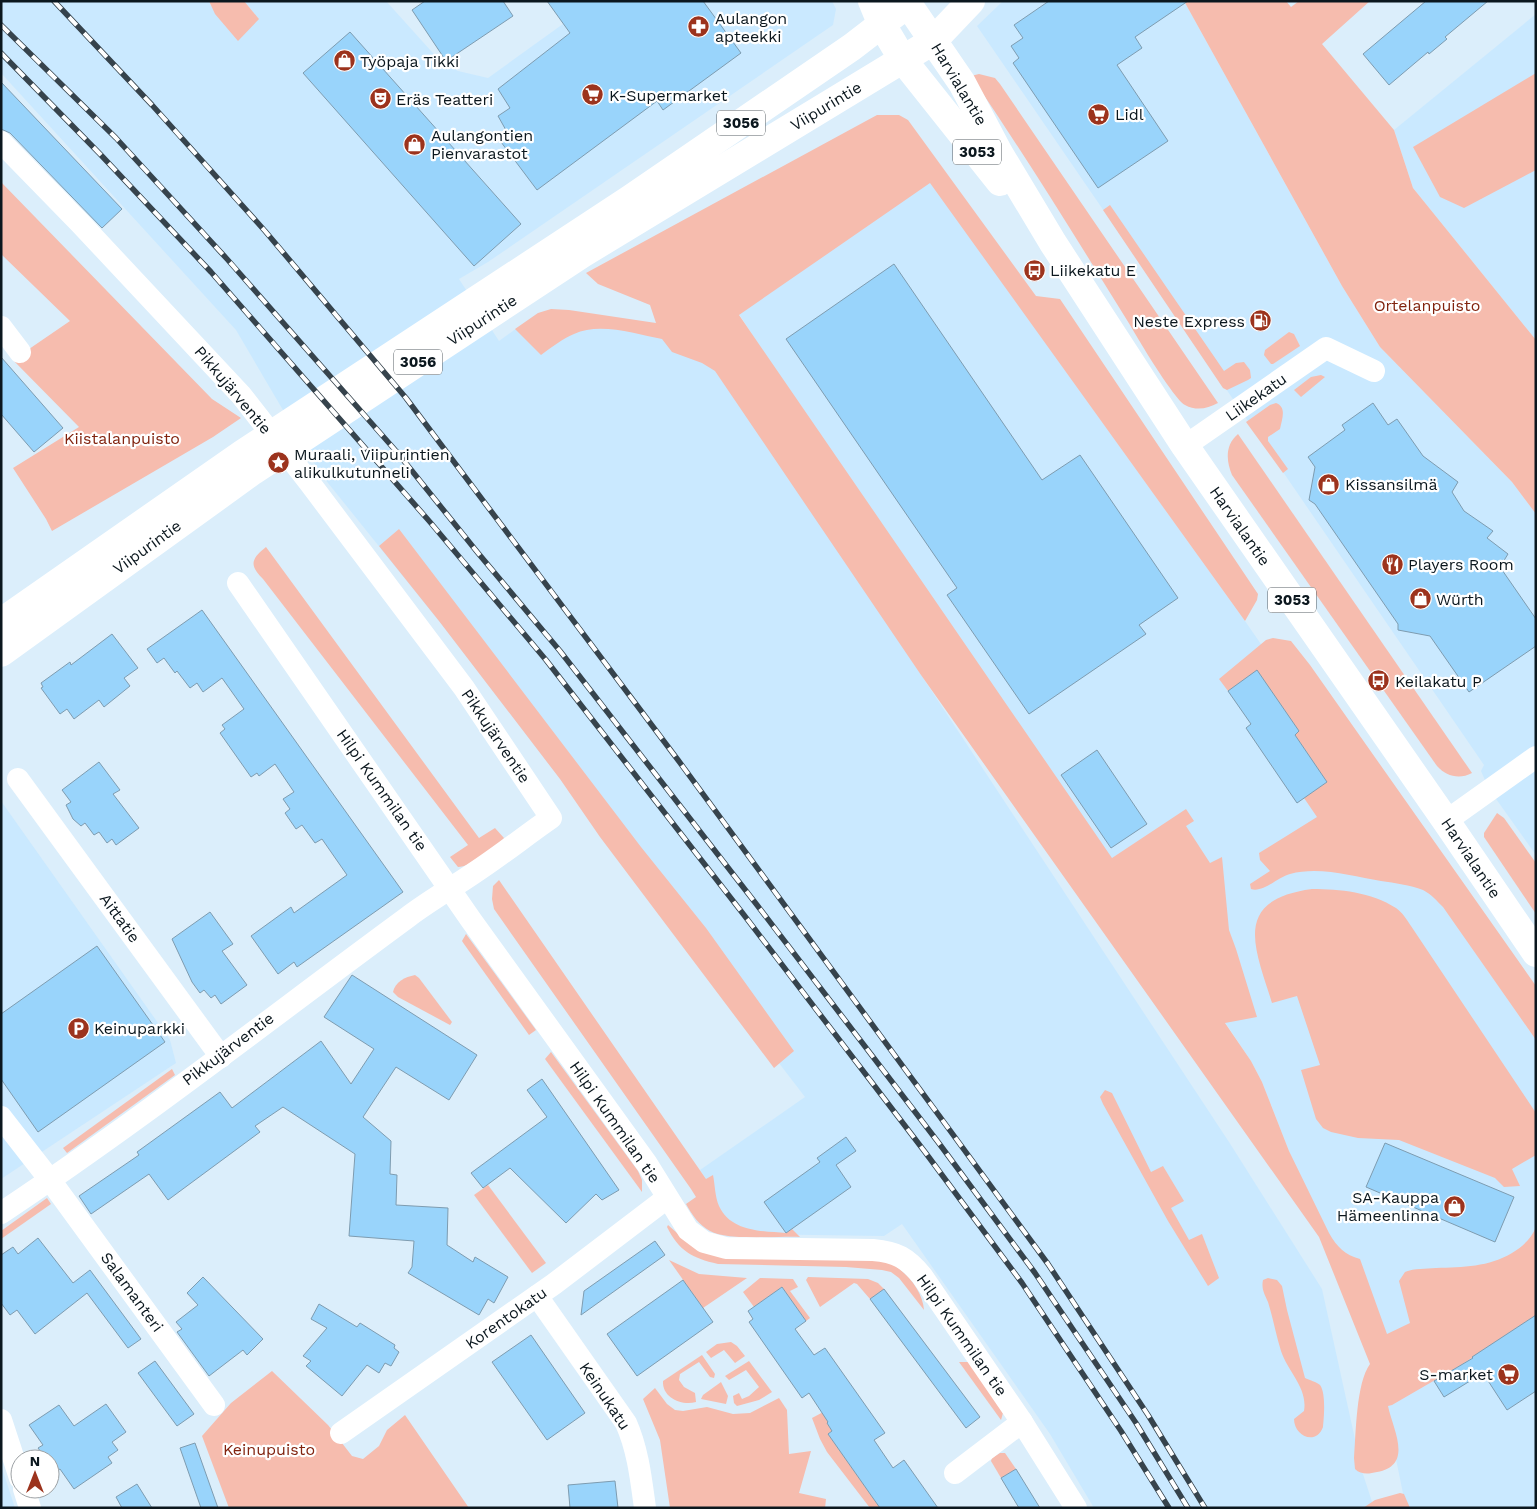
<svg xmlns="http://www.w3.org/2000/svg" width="1537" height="1509" font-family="'Work Sans',sans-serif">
  <rect width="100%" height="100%" fill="#dbeefb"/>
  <g fill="#cae9ff">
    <polygon points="1,1 209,1 211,6 259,19 244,1 386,1 441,62 458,71 488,78 595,1 832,1 836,9 833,25 488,262 459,279 499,341 538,313 759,345 739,314 930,182 1245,621 1536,1040 1536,1508 1406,1508 1381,1386 1262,1082 1251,1061 1190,970 1133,846 1112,859 722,373 1229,1142 1322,1289 1362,1471 1374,1508 1094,1508 1050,1434 902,1224 884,1236 738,1234 713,1222 706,1179 700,1170 805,1097 439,621 320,473 236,330 1,73"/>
    <polygon points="1003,1 1184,1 1342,286 1380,347 1512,482 1536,514 1536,855 1489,789 1481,771 1484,765 977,26"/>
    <polygon points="1536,14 1536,340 1413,188 1394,130"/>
    <polygon points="1,801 170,1040 176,1063 1,1179"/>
    <polygon points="1,1465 15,1508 1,1508"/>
  </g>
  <g fill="#f6bcae">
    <polygon points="209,1 244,1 259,19 238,41 215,14"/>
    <polygon points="1184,1 1286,1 1291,7 1299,1 1370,1 1322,44 1394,130 1413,188 1536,340 1536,514 1512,482 1380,347 1342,286"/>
    <polygon points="1536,73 1536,170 1464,208 1440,197 1413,147"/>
    <path d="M979,74L995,78L1000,84L1218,403C1207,409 1196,411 1185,405C1174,399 1138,339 1130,325C1078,241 1026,157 971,76Z"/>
    <path d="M877,115H899L908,120L1036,296L1060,299L1258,594L1257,600L1245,621L930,183L739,315L1112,858L1186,809L1194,821L1186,826L1210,863L1222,857L1229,930L1236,949L1257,1017L1225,1023L1251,1061L1262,1082L1289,1151L1329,1233C1337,1247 1345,1255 1360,1259L1387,1334L1410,1323L1399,1281L1405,1272C1415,1268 1425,1269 1436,1268C1463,1267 1489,1267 1512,1253C1523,1246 1531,1239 1536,1227V1315L1461,1365L1392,1405L1388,1406C1393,1430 1414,1465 1377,1472C1369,1474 1361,1475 1355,1469L1354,1458C1356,1434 1356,1383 1370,1364L1319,1237L921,675L715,371L702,363L672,352L662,339C635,334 600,322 574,334C562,339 552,347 541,355L515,329L538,313L551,309L569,310L656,323L650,305L598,284L586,273Z"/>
    <polygon points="1,182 212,399 241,418 213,437 52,531 46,519 13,468 79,427 13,360 70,321 1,254"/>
    <polygon points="1110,205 1224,371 1236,363 1244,362 1250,370 1251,378 1248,380 1227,390 1223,388 1103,210"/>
    <polygon points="1289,332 1294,334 1300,346 1273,364 1271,364 1264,355 1265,350"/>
    <polygon points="1321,375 1325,377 1301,397 1294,390 1311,377"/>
    <path d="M1276,403C1287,407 1282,419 1280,429L1268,437V441L1288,469L1283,473L1246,422L1270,405Z"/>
    <path d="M1238,434L1472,773C1459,780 1446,776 1437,766L1232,475C1226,460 1225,445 1238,434Z"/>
    <polygon points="399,529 641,847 706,928 794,1051 774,1068 600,837 560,779 439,621 379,546"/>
    <path d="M266,547L479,838L495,828L504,838C496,848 470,867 458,867L450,857L468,845L263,579C249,565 251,559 266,547Z"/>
    <path d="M1273,638L1291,641L1310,665L1536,986V1040L1443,907C1437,901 1431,894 1423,890C1410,885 1395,883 1381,881C1352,876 1319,866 1290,874C1278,877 1263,893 1251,889L1250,884L1270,871L1260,860L1259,853L1317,817L1304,798L1327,782L1295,735L1299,731L1257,671L1228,691L1219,679L1266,640Z"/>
    <polygon points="1497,813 1504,818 1536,863 1536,914 1484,837 1484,833"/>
    <path d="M499,880L706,1179L713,1175C715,1185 715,1197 719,1206C731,1232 762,1231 786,1233L792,1229L800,1237C779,1236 727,1241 710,1231C699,1225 692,1215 686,1204L696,1197L691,1189L494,909L492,899L493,886Z"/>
    <path d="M1312,889C1340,889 1371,892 1396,908C1402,912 1407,920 1411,926L1536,1113V1155L1512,1169L1520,1186L1504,1187L1495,1178L1399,1140L1358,1138L1331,1132L1323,1128L1316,1119L1301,1070L1320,1065L1297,996L1272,1003C1255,948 1231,900 1312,889Z"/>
    <polygon points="466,934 536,1030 529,1035 464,944 462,941"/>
    <path d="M415,975L419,978L452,1022L450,1025L398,997L393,992C395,982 405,977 415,975Z"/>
    <polygon points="551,1052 638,1171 642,1180 642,1192 545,1059"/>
    <polygon points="172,1069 175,1075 67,1153 63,1148"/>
    <polygon points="1105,1090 1112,1093 1151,1172 1163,1166 1184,1201 1171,1208 1189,1240 1202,1234 1219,1278 1208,1286 1168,1221 1103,1104 1100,1097"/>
    <polygon points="488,1185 546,1263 532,1273 474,1195"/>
    <polygon points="47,1198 51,1204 1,1239 1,1231"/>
    <path d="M668,1225L693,1247L870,1258C876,1259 884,1260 890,1263C906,1271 923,1291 924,1310L899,1278L891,1272L882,1270L846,1267L718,1264C692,1258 679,1251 667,1227Z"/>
    <polygon points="669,1260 699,1274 747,1278 703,1308"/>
    <polygon points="808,1277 868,1279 878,1283 884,1289 870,1299 857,1284 854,1283 820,1307 806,1280"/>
    <polygon points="760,1278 793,1279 798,1287 790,1291 810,1318 806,1321 782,1287 754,1307 743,1292"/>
    <path d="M1268,1278L1277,1280L1282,1286L1287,1310L1305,1378C1309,1380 1317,1382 1320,1385C1326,1393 1324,1417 1323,1427C1316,1446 1294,1436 1294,1419L1304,1411C1308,1388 1288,1372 1281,1351C1276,1335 1273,1318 1268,1302C1265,1295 1261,1289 1263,1280Z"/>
    <polygon points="731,1342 737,1346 745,1356 735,1363 724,1350 711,1358 706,1352 717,1344"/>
    <path d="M702,1355L715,1374L714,1378L710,1377L699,1362L680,1374L679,1380L684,1387L695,1393L696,1402C682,1406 662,1398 663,1381Z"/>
    <polygon points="749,1361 772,1392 759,1400 737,1406 734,1403 733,1396 739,1393 742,1399 749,1396 759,1387 746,1370 729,1380 725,1376"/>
    <polygon points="959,1362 970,1362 1003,1413 1001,1420"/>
    <polygon points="272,1371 328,1425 352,1456 363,1459 379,1446 387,1430 405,1415 469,1508 229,1508 202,1436 231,1403"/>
    <polygon points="721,1382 728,1396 726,1404 701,1399 703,1395"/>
    <polygon points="655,1388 667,1404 675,1410 683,1411 707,1407 733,1414 750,1413 779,1398 787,1410 789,1454 811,1451 799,1493 826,1499 825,1508 670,1508 660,1440 643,1399"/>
    <polygon points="827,1410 833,1419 827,1423 832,1431 828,1434 880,1508 870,1508 827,1452 820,1439 812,1418"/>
    <polygon points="1000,1453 1005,1453 1016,1469 1001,1478 991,1461 992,1458"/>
    <polygon points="1400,1493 1404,1494 1410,1508 1363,1508 1375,1500"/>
  </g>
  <g fill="#99d4fb" stroke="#7e9cb0">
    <polygon points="425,1 503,1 513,16 446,61 412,10"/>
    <polygon points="547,1 703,1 741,53 663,110 657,101 537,190 498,138 507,132 498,116 510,108 498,89 570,33"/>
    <polygon points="1049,1 1188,1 1135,37 1142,48 1117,65 1168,141 1098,188 1013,63 1019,58 1011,46 1023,38 1014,25"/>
    <polygon points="1426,1 1488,1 1445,37 1447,39 1429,54 1428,52 1389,85 1363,54"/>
    <polygon points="350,32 521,224 474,266 303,73"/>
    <polygon points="1,82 122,209 102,228 10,133 1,129"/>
    <polygon points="894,264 1042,480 1080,455 1178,598 1139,625 1146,634 1029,714 947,595 957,588 786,339"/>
    <polygon points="1,357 63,428 34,452 1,414"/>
    <polygon points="1373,403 1388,425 1397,419 1423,456 1458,482 1452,492 1464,511 1493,531 1487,538 1508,554 1500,567 1536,619 1536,646 1469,692 1430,636 1398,630 1398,624 1315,504 1309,500 1315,467 1308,457 1345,430 1342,425"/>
    <polygon points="202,610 403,892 297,967 294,962 278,974 251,936 291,907 294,913 347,875 322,839 315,843 302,825 296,829 285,813 290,809 283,799 294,792 275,764 259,776 257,773 251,777 220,733 225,729 222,725 244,709 222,678 203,692 197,683 190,688 177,671 175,673 164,658 157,663 147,649"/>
    <polygon points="112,634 138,668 124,678 130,686 104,707 99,700 74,719 67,709 60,714 41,688 43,687 41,683 70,662 71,665"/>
    <polygon points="1257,670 1299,731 1295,735 1327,782 1297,803 1246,728 1251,724 1228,691"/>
    <polygon points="1097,750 1147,824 1111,848 1061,775"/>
    <polygon points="99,762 120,790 113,794 139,828 116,845 112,839 107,843 99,832 94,835 85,823 81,826 73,819 66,805 71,802 62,790"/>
    <polygon points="210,912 233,944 222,951 247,985 221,1004 215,995 211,998 204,990 200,993 192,982 172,939"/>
    <polygon points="97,946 165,1042 38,1132 1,1079 1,1014"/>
    <polygon points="352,975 477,1055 449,1100 396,1067 363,1117 391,1141 390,1174 397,1175 396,1205 448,1208 447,1245 473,1262 475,1257 508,1277 494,1303 488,1299 479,1315 408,1273 412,1267 414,1241 349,1236 355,1154 283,1107 255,1126 260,1132 168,1200 149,1174 91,1214 79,1196 139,1155 137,1152 220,1092 232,1108 321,1041 351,1084 374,1049 324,1017"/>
    <polygon points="542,1079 619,1190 602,1200 596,1194 566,1223 510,1168 483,1188 471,1173 547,1117 527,1090"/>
    <polygon points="846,1137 856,1151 836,1165 851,1187 786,1233 764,1202 820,1162 817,1158"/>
    <polygon points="1385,1143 1514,1197 1495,1242 1366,1187"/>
    <polygon points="38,1238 73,1283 90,1270 141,1339 128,1348 87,1293 35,1334 17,1310 10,1315 1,1303 1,1255 13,1247 18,1254"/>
    <polygon points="655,1241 665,1255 581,1315 584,1291"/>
    <polygon points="203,1277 263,1339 247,1355 243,1350 209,1376 177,1332 182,1329 176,1322 198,1305 187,1293"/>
    <polygon points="683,1280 713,1322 637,1376 607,1334"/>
    <polygon points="782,1287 806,1321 795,1329 814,1355 825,1348 885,1433 874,1440 893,1468 904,1460 938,1508 880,1508 828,1434 832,1431 827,1423 828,1422 809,1393 802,1398 749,1322 753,1319 748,1311"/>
    <polygon points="884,1289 980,1417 966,1428 870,1299"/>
    <polygon points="319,1304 357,1327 360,1323 395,1345 394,1348 399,1352 391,1366 385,1363 379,1373 367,1365 342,1396 306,1366 311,1361 303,1356 327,1328 311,1319"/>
    <polygon points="1536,1315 1536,1391 1507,1410 1483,1373 1444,1397 1434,1381 1473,1358 1472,1357"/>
    <polygon points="531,1335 585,1413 547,1440 492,1362"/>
    <polygon points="155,1361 194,1414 177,1426 138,1373"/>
    <polygon points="106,1404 126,1432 112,1442 118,1450 108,1457 112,1463 74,1489 60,1469 55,1472 50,1465 50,1459 46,1459 38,1448 43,1445 29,1425 59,1405 74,1426"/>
    <polygon points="195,1443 218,1508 201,1508 180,1448"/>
    <polygon points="1016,1469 1040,1508 1019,1508 1001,1478"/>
    <polygon points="615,1481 618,1508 570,1508 568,1485"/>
    <polygon points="137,1484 152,1508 122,1508 116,1497"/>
  </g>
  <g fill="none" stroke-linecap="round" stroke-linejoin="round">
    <g stroke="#fff" stroke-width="22">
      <path d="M1,142L80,223L241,395L309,482L464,688L551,818C525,836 500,856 474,873C452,888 429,901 408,917C273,1016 141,1120 1,1213"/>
      <polyline points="1,327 20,352"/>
      <polyline points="1185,446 1326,348 1374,371"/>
      <path d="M238,583L471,920L647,1164L688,1230L704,1242L726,1248L873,1250C897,1252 907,1258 922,1276L1022,1422L1076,1508"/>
      <polyline points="18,779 221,1057"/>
      <polyline points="1446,821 1536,757"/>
      <polyline points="1,1117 50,1180 214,1405"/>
      <path d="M537,1296L626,1423C638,1450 641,1479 645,1508"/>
      <polyline points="1,1420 20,1478"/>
      <polyline points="341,1433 554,1284 667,1198"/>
      <polyline points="955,1473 1022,1422"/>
      <polyline points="24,1489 30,1508"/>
    </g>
    <g stroke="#fff" stroke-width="28">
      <polyline points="872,1 881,23"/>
      <polyline points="933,41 971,1"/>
    </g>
    <g stroke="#fff" stroke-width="28">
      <polyline points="881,23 903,60 1000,182"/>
      <polyline points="1,622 242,454 630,199 852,47 908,4 962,83 999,153 1053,243 1185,446 1446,821 1536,953"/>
      <polyline points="1,653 253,471 582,254 933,41"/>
    </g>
    <defs>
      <g id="rail">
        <polyline points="54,1 152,105 265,231 406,398 678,760 1048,1264 1148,1415 1205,1508"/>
        <polyline points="1,25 116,138 227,259 396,451 478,553 560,651 757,905 938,1142 1035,1273 1136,1423 1188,1508"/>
        <polyline points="1,53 100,154 211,272 430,522 546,660 744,915 925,1152 1022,1283 1121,1431 1169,1508"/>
      </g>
    </defs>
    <use href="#rail" stroke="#36434c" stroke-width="5.5"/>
    <use href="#rail" stroke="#fff" stroke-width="4" stroke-dasharray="11" stroke-linecap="butt"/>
  </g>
  <defs>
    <symbol id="pharmacy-disc" viewBox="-11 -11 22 22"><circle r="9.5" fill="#9c331d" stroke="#fff"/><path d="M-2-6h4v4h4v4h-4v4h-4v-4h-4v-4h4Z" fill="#fff"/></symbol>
    <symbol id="shop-disc" viewBox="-11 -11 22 22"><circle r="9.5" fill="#9c331d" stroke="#fff"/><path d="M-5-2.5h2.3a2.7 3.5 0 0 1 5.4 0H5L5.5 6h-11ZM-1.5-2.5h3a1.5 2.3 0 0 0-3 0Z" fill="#fff"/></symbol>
    <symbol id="supermarket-disc" viewBox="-11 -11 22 22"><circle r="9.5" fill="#9c331d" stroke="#fff"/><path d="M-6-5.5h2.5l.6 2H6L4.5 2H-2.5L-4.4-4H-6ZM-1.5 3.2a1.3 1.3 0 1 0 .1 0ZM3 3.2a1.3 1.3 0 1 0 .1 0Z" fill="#fff"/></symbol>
    <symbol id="theatre-disc" viewBox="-11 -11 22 22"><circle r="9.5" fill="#9c331d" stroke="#fff"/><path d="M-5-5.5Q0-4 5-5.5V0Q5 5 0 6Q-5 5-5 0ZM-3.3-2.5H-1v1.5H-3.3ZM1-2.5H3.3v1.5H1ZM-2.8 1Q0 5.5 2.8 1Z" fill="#fff"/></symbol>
    <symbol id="bus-disc" viewBox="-11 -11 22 22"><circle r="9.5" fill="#9c331d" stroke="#fff"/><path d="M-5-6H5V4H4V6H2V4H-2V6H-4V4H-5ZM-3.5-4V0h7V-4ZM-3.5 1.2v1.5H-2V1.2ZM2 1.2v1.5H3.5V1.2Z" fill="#fff"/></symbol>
    <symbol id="fuel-disc" viewBox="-11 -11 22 22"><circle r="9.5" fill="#9c331d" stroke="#fff"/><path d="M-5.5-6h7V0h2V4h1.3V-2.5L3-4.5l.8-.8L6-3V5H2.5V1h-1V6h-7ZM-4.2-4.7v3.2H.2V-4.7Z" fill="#fff"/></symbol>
    <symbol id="sight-disc" viewBox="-11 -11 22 22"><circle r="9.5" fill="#9c331d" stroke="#fff"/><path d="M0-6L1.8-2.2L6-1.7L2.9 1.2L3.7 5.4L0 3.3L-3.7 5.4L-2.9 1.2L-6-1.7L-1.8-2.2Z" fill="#fff"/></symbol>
    <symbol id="restaurant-disc" viewBox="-11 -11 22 22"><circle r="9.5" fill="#9c331d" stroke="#fff"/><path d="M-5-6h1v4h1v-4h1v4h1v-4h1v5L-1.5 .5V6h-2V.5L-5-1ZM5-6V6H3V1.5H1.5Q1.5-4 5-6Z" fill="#fff"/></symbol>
    <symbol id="parking-disc" viewBox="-11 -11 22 22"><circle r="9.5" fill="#9c331d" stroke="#fff"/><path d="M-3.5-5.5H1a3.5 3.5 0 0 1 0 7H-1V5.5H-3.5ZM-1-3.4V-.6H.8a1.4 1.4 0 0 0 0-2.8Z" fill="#fff"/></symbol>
  </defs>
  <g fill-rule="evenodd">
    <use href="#pharmacy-disc" x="686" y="14" width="25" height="25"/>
    <use href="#shop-disc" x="332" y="48" width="25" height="25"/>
    <use href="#supermarket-disc" x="580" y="82" width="25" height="25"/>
    <use href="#theatre-disc" x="368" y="86" width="25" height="25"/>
    <use href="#supermarket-disc" x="1086" y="102" width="25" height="25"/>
    <use href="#shop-disc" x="402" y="132" width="25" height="25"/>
    <use href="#bus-disc" x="1022" y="258" width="25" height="25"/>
    <use href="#fuel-disc" x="1248" y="308" width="25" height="25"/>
    <use href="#sight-disc" x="266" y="450" width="25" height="25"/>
    <use href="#shop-disc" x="1316" y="472" width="25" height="25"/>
    <use href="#restaurant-disc" x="1380" y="552" width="25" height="25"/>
    <use href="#shop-disc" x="1408" y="586" width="25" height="25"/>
    <use href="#bus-disc" x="1366" y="668" width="25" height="25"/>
    <use href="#parking-disc" x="66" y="1016" width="25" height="25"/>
    <use href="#shop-disc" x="1442" y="1194" width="25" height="25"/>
    <use href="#supermarket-disc" x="1496" y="1362" width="25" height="25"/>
  </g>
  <g text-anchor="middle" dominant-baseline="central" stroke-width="4.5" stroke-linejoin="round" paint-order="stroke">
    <g fill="#fff" stroke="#545d62" stroke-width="1">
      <rect x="717" y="110.5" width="48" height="25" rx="4"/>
      <rect x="953" y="139.5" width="48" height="25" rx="4"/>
      <rect x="394" y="349.5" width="48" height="25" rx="4"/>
      <rect x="1268" y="587.5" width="48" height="25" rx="4"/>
    </g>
    <g font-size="15" font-weight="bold" fill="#0b171e">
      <text x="741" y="123">3056</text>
      <text x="977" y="152">3053</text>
      <text x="418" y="362">3056</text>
      <text x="1292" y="600">3053</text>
    </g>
    <g font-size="16" fill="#0b171e" stroke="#fff" text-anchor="start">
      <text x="715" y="18">Aulangon<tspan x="715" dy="18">apteekki</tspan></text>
      <text x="360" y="61">Työpaja Tikki</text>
      <text x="609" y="95">K-Supermarket</text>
      <text x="396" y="99">Eräs Teatteri</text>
      <text x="1115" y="114">Lidl</text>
      <text x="431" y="135">Aulangontien<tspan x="431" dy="18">Pienvarastot</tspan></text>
      <text x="1050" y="270">Liikekatu E</text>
      <text x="1245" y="321" text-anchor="end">Neste Express</text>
      <text x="294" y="454">Muraali, Viipurintien<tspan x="294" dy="18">alikulkutunneli</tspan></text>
      <text x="1345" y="484">Kissansilmä</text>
      <text x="1408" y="564">Players Room</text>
      <text x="1436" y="599">Würth</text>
      <text x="1395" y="681">Keilakatu P</text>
      <text x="94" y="1028">Keinuparkki</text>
      <text x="1439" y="1197" text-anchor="end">SA-Kauppa<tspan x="1439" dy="18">Hämeenlinna</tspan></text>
      <text x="1493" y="1374" text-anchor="end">S-market</text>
    </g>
    <g font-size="16" fill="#0b171e" stroke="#fff">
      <text transform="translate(959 84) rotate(59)">Harvialantie</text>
      <text transform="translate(826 106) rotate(-31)">Viipurintie</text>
      <text transform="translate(482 320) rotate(-33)">Viipurintie</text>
      <text transform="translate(233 390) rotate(50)">Pikkujärventie</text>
      <text transform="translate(1256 397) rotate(-35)">Liikekatu</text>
      <text transform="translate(1240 526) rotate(55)">Harvialantie</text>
      <text transform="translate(147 547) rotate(-36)">Viipurintie</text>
      <text transform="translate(496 736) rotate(56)">Pikkujärventie</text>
      <text transform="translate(382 790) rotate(55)">Hilpi Kummilan tie</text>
      <text transform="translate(1471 858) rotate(56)">Harvialantie</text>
      <text transform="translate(120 918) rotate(54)">Aittatie</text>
      <text transform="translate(228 1049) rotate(-37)">Pikkujärventie</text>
      <text transform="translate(615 1122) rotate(55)">Hilpi Kummilan tie</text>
      <text transform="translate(132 1292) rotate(54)">Salamanteri</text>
      <text transform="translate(506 1318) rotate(-35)">Korentokatu</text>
      <text transform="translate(962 1335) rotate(55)">Hilpi Kummilan tie</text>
      <text transform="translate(605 1396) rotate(56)">Keinukatu</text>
    </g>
    <g font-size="16" fill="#81230e" stroke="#fff">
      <text x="1427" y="305">Ortelanpuisto</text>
      <text x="122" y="438">Kiistalanpuisto</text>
      <text x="269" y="1449">Keinupuisto</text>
    </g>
  </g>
  <rect width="1537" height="1509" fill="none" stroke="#0b171e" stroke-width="5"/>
  <g transform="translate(35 1474)"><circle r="24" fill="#ffffff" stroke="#9da2a5"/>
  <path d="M0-4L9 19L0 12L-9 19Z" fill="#9c331d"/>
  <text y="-8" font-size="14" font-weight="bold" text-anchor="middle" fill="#0b171e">N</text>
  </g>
</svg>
